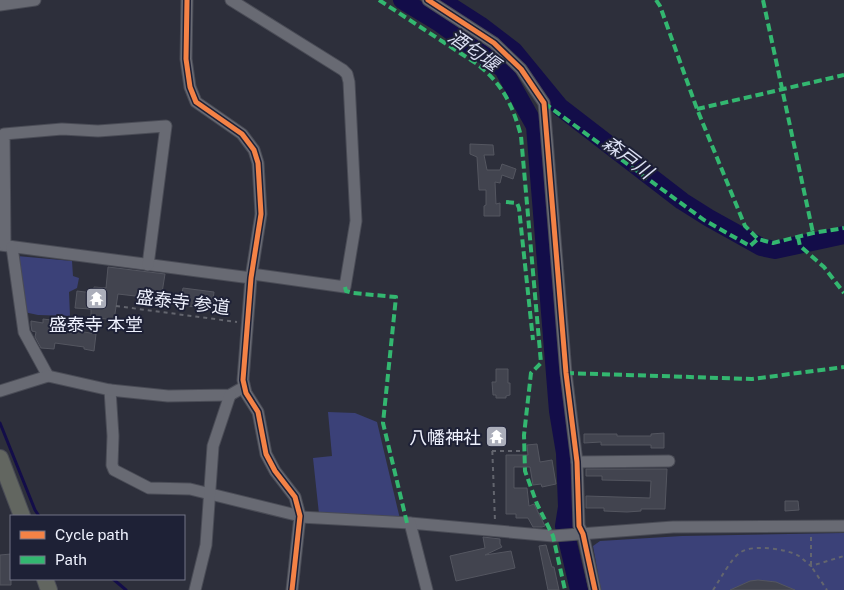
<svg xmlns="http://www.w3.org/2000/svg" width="844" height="590" font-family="'Public Sans','Noto Sans JP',sans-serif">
  <rect width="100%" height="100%" fill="#2d2f3b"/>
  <g fill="#3b4178">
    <polygon points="17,256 72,261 73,276 79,278 77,288 69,292 70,316 38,315 24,312"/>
    <polygon points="328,412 355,413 377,422 400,519 319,514 313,458 332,456"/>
    <polygon points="844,533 844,590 601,590 593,546 600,541 682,536"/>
  </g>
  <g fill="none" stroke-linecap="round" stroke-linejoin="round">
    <g stroke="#130d49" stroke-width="3">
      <polyline points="0,423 35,510 39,516"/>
      <polyline points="113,579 126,590"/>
    </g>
    <g stroke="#130d49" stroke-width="18">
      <polyline points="402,0 438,22 503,69 535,126 558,411 565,453 567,507 564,526 579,590"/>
      <polyline points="441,0 480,25 514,51 560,107 682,201 709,218 761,247 775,250 844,235"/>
    </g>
  </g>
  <g fill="#42444f" stroke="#545660">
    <polygon points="470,144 493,145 494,155 484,155 487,170 500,170 502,164 516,169 513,179 502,175 500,183 495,182 496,204 500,203 500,216 484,216 484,206 486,205 486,190 479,190 477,157 470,154"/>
    <polygon points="108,267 165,274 161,299 118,294 114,320 91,317 91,309 75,308 77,291 93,293 94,287 106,288"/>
    <polygon points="183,288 214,292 212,309 180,305"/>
    <polygon points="43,319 84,324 84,332 96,334 94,351 84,349 84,347 55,343 54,349 41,348 35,337 36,332 32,331 31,325 31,321 43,323"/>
    <polygon points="496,369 508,369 508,383 510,383 510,395 506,396 506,398 496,398 496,395 493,395 492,382 496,382"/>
    <polygon points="664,433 664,448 651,448 651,445 601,445 601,442 584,443 584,434 617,434 617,436 651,436 651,434"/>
    <polygon points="537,444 540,462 552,460 556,484 542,487 541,484 533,485 530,467 514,467 514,488 527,488 529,506 534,504 545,526 542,527 533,527 528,518 516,518 516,514 506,514 506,455 528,455 527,445"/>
    <polygon points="586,469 667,469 665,509 641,509 641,511 627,512 604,511 604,508 586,508 586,496 650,498 651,481 602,480 602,476 586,476"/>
    <polygon points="785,501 798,501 799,510 785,511"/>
    <polygon points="483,537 500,539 500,544 502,547 485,555 511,551 515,568 456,581 450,556 485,548"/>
    <polygon points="546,545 552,567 554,567 559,590 548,590 539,546"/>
    <polygon points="11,554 11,585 0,585 0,555"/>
    <polygon points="758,580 776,582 795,590 730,590 750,581"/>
  </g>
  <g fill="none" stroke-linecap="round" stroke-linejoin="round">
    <defs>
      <g id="minor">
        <polyline points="187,0 186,59 190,87 196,102 242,134 254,150 258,163 261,214 251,278 243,380 246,393 258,412 266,454 275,471 295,497 300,516 292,590"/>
        <polyline points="231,0 343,70 347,74 349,82 356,221 345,287 252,274"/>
        <polyline points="428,0 494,43 521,69 544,103 566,373 577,462 579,526 583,534 595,590"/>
        <polyline points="0,5 35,0"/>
        <polyline points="0,245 251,278"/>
        <polyline points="5,245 4,134 62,129 98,131 166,126 148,265"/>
        <polyline points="12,247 24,332 48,376"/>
        <polyline points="110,390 113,436 112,465 114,470 149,488 190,489 300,516"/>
        <polyline points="0,391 48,376 110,390 168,396 230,395 244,387"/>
        <polyline points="577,462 669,461"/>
        <polyline points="300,517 410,523 553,536 673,527 844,526"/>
        <polyline points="410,523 427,590"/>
        <polyline points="195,590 206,545 213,446 230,395"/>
      </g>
      <g id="highway">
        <polyline points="0,458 22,516"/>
        <polyline points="45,579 49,590"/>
      </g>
    </defs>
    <use href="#minor" stroke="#4a4c56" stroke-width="13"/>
    <use href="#highway" stroke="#4a4c56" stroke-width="18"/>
    <g stroke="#63656e" stroke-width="2" stroke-dasharray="4 4" stroke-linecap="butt">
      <polyline points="116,306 237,322"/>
      <polyline points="492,443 495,521"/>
      <polyline points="492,451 524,451"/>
      <polyline points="811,537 811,566 827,590"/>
      <path d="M713,590C720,580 731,558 741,552C754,544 787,549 799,556C803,559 807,563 811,566L844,556"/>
    </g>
    <use href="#minor" stroke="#686a73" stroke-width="11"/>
    <use href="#highway" stroke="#626660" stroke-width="16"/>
    <g stroke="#33b770" stroke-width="4" stroke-dasharray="8 4" stroke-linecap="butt">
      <path d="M379,0L477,64C503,84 513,106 521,136L541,363L531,373L524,435L525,471L537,504L553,536L565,590"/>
      <polyline points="656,0 660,6 697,109 745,226 758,239 773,243 813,233 844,228"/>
      <polyline points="763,0 813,233"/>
      <polyline points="544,103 704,220 750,246 758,239"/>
      <polyline points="697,109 844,75"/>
      <polyline points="506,202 517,203 519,208 533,340"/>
      <polyline points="798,237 800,246 824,267 844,293"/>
      <polyline points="345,287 346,291 353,293 396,297 383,423 407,523"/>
      <polyline points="566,373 752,379 844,367"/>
    </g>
    <defs>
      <g id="cycleway">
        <polyline points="187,0 186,59 190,87 196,102 242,134 254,150 258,163 261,214 251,278 243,380 246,393 258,412 266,454 275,471 295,497 300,516 292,590"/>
        <polyline points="428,0 494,43 521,69 544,103 566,373 577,462 579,526 583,534 595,590"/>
      </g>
    </defs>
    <use href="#cycleway" stroke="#1e2136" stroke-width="8"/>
    <use href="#cycleway" stroke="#f48246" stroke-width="5"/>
  </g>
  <defs>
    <symbol id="temple-square" viewBox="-11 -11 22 22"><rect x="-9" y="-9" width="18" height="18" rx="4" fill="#abaeba" stroke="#1e2136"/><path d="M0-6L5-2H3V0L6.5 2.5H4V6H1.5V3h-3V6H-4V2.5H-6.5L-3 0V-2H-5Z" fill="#fff"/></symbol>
  </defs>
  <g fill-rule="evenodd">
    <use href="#temple-square" x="84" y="286" width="25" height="25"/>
    <use href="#temple-square" x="484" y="424" width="25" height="25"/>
  </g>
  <g text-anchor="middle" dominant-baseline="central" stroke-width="4" stroke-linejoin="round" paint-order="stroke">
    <g font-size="18" fill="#eff2fe" stroke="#1e2136">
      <text transform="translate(183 302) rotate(7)">盛泰寺 参道</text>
    </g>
    <g font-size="18" fill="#eff2fe" stroke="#1e2136">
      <text x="96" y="324">盛泰寺 本堂</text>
      <text x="481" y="437" text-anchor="end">八幡神社</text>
    </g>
    <g font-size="19" font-style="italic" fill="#dadef2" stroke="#1e2136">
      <text transform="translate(474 50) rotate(35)">酒匂堰</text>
      <text transform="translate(628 157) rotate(37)">森戸川</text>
    </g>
  </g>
  <rect x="10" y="515" width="175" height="65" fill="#1e2136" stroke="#727586"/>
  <rect x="20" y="531" width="25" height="8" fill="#f48246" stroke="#727586"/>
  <text x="55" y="540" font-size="15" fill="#eff2fe">Cycle path</text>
  <rect x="20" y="556" width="25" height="8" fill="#33b770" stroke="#727586"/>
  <text x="55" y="565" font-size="15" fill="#eff2fe">Path</text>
</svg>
